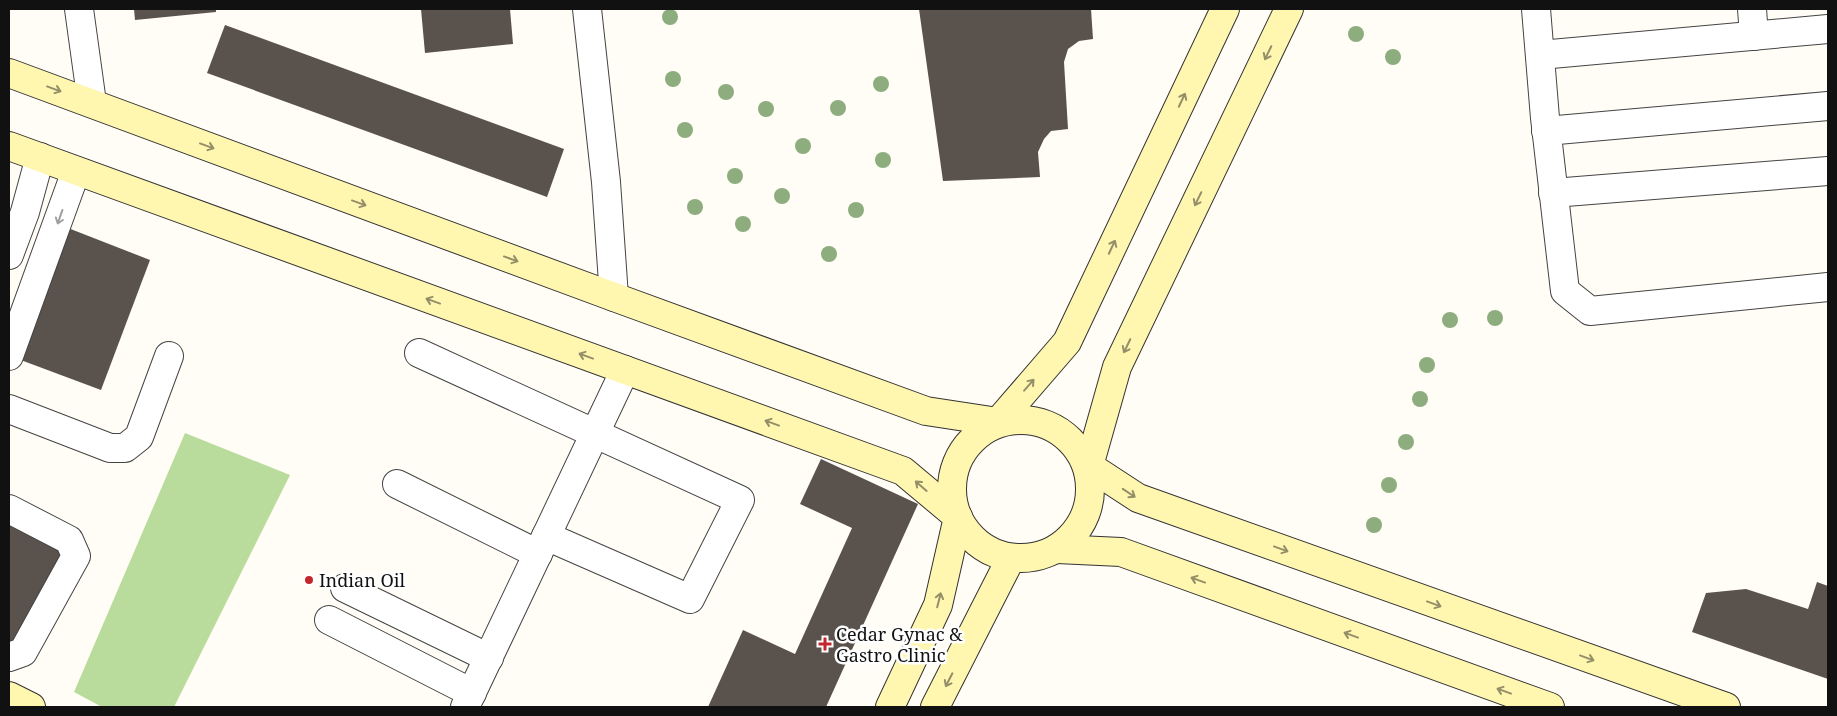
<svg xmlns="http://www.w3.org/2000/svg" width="1837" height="716" font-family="'Noto Serif',serif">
  <rect width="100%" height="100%" fill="#fffdf5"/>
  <polygon fill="#b9dc9c" points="185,433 290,475 174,707 102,707 74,692"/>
  <g fill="#5a524d">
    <polygon points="134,9 216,9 216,12 135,20"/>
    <polygon points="421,9 510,9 513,44 425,53"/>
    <polygon points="919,9 1091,9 1093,39 1079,41 1068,49 1064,62 1068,129 1051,131 1044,139 1038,152 1040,177 943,181"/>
    <polygon points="225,25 564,149 547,197 207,73"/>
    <polygon points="68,228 150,260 101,390 18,359"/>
    <polygon points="821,459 918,504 826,707 708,707 743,630 795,654 852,528 800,504"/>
    <polygon points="9,525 64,552 18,647 9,642"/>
    <polygon points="1817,582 1828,586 1828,679 1692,632 1706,593 1746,589 1808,609"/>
  </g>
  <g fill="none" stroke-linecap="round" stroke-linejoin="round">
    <defs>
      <g id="street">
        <polyline points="79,9 92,103"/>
        <polyline points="587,9 606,182 614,297"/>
        <polyline points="1536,9 1545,118 1565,291 1590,311 1828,287"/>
        <polyline points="1752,9 1754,36"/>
        <polyline points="1540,55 1828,29"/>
        <polyline points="1546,131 1828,106"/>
        <polyline points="1553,193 1828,171"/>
        <polyline points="9,255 25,212 40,157"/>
        <polyline points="419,353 740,500 690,599 546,536"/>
        <polyline points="9,356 76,171"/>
        <polyline points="9,409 110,448 125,448 139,437 169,356"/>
        <polyline points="397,484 538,554"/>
        <polyline points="9,509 69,540 76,556 23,652 9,657"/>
        <polyline points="345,588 489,658"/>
        <polyline points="329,620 472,693"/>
        <polyline points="465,707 625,370"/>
      </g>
      <g id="secondary">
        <polyline points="1289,9 1117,367 1089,466 1138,498 1726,707"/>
        <polyline points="9,73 614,297 926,411 998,422 1067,342 1225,9"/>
        <polyline points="9,146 903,471 958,517 938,605 890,707"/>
        <circle cx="1021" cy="489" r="69"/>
        <polyline points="1057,549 1121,552 1550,707"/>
        <polyline points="9,696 31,707"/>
        <polyline points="935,707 1011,558"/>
      </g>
    </defs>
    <use href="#street" stroke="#444" stroke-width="30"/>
    <use href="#secondary" stroke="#333" stroke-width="30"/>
    <use href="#street" stroke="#fff" stroke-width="28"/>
    <use href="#secondary" stroke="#fff6b0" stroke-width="28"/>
  </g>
  <g fill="#8dad7f">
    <circle cx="670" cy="17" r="8"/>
    <circle cx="1356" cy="34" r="8"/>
    <circle cx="1393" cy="57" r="8"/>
    <circle cx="673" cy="79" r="8"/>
    <circle cx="881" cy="84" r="8"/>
    <circle cx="726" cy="92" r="8"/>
    <circle cx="838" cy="108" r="8"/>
    <circle cx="766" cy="109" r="8"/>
    <circle cx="685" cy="130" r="8"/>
    <circle cx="803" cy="146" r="8"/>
    <circle cx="883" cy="160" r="8"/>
    <circle cx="735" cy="176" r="8"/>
    <circle cx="782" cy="196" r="8"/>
    <circle cx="695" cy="207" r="8"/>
    <circle cx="856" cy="210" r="8"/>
    <circle cx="743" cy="224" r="8"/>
    <circle cx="829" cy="254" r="8"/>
    <circle cx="1495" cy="318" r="8"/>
    <circle cx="1450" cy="320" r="8"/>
    <circle cx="1427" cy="365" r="8"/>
    <circle cx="1420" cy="399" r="8"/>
    <circle cx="1406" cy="442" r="8"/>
    <circle cx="1389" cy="485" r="8"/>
    <circle cx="1374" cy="525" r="8"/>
  </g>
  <defs><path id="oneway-shaft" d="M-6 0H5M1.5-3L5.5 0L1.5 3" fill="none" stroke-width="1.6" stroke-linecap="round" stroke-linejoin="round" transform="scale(1.25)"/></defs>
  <g stroke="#948f68">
    <use href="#oneway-shaft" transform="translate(1268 53) rotate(116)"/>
    <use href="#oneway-shaft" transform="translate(54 89) rotate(20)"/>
    <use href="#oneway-shaft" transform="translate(1182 100) rotate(-65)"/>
    <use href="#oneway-shaft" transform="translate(207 146) rotate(20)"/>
    <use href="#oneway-shaft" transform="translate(1198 199) rotate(116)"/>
    <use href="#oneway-shaft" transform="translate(359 203) rotate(20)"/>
    <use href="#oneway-shaft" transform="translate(1112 247) rotate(-65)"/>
    <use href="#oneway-shaft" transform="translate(511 259) rotate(20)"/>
    <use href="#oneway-shaft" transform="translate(433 301) rotate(-160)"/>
    <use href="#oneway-shaft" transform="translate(1127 346) rotate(116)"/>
    <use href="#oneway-shaft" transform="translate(586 356) rotate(-160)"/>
    <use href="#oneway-shaft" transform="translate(1029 385) rotate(-49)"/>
    <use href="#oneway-shaft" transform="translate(772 423) rotate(-160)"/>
    <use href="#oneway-shaft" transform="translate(921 486) rotate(-139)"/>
    <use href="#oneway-shaft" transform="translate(1129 493) rotate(34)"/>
    <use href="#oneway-shaft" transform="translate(1281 549) rotate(20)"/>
    <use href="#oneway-shaft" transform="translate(1198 580) rotate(-160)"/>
    <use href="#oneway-shaft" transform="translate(939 600) rotate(-76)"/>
    <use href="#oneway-shaft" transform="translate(1434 604) rotate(20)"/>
    <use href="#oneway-shaft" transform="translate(1351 635) rotate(-160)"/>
    <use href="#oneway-shaft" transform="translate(1587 658) rotate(20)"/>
    <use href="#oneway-shaft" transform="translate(949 680) rotate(117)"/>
    <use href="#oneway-shaft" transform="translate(1504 691) rotate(-160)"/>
  </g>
  <use stroke="#a0a0a0" href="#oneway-shaft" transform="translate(60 217) rotate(109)"/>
  <g fill="#c4262e" stroke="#fff" stroke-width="2">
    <circle cx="309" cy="580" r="5"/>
    <path d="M822.5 636.5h5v5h5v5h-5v5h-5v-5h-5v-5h5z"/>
  </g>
  <g text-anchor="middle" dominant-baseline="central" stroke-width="5" stroke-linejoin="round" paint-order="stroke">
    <g font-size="18" fill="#111" stroke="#fff" text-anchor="start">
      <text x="319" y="580">Indian Oil</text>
      <text x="836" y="634">Cedar Gynac &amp;<tspan x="836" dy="21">Gastro Clinic</tspan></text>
    </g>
  </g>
  <rect width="1837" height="716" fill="none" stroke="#111111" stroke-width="20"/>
</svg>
